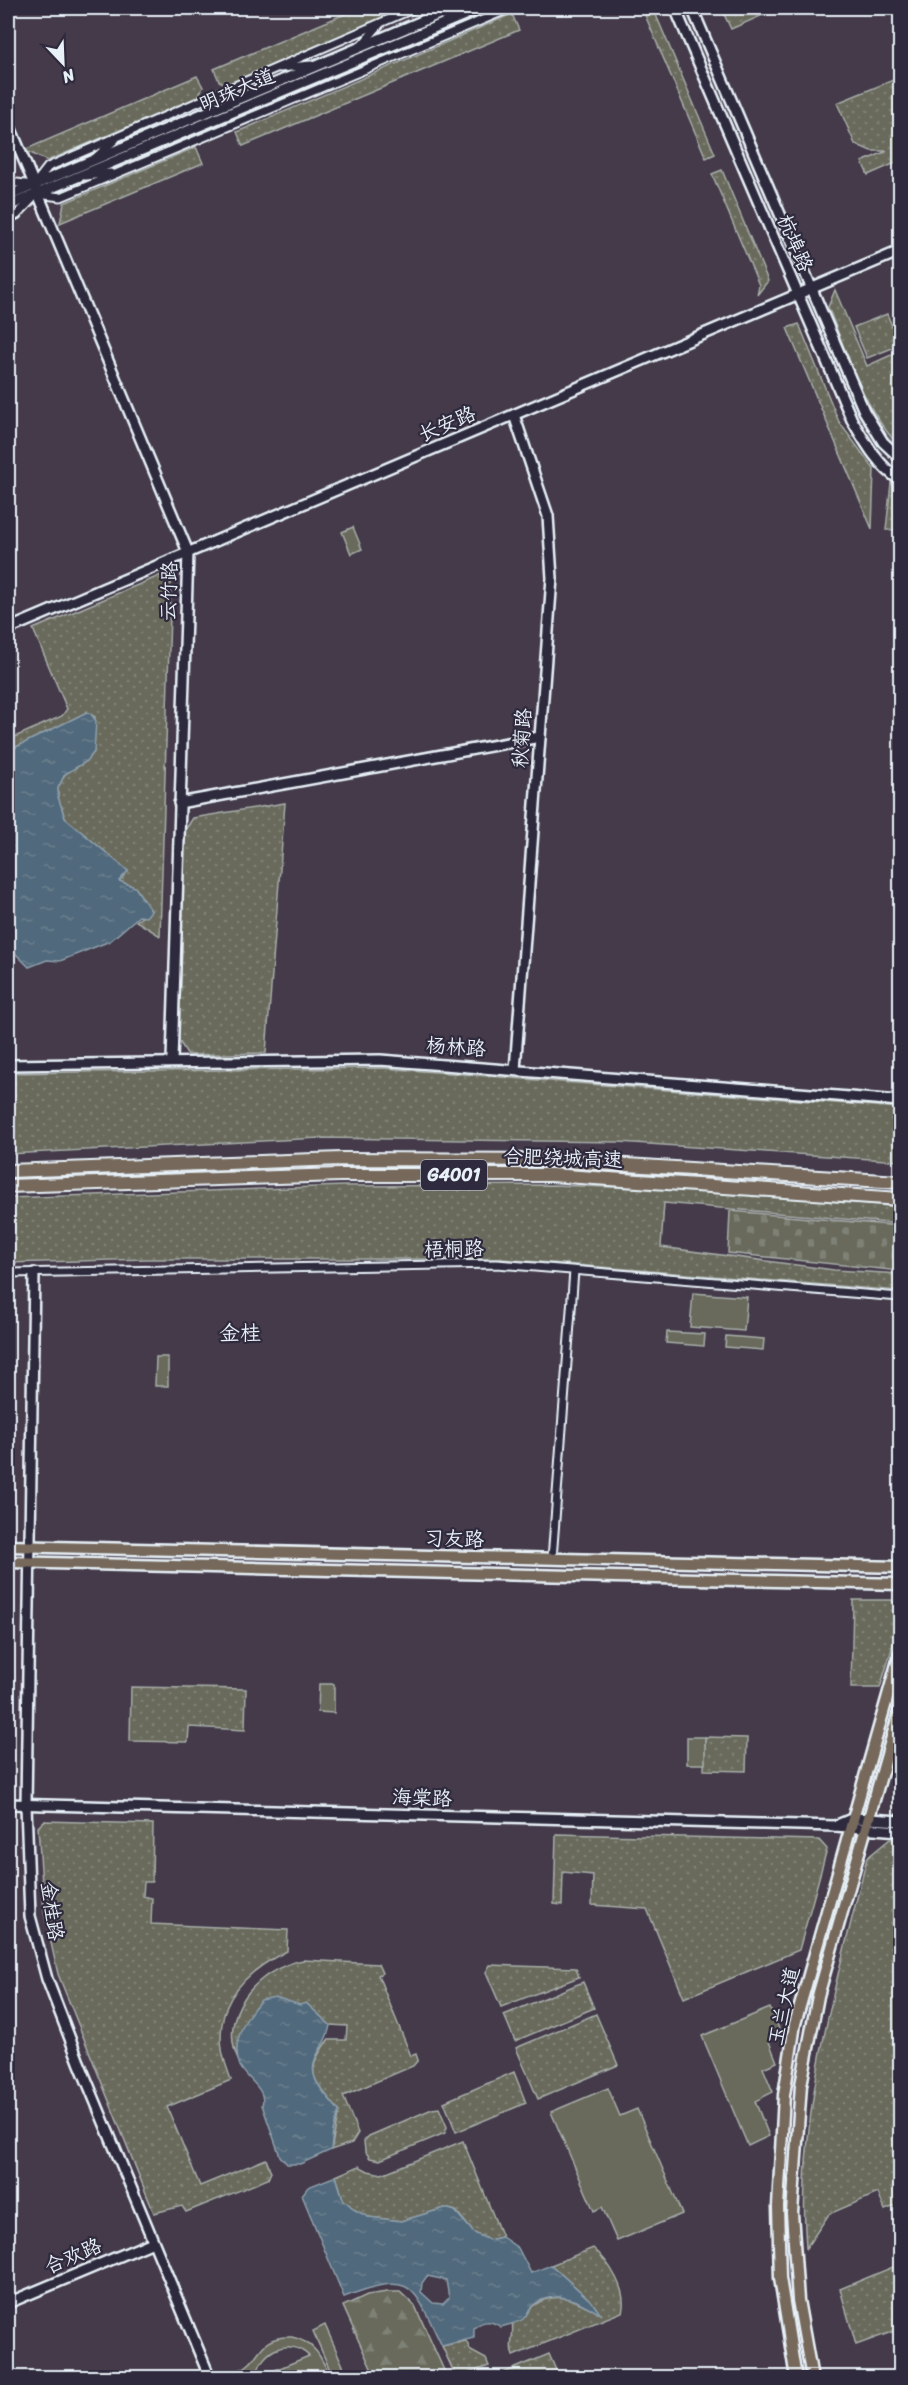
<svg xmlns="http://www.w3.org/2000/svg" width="908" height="2385" font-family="Sriracha,'LXGW WenKai TC',sans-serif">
  <defs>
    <pattern id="grass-dots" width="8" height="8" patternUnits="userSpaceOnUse" patternTransform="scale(1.5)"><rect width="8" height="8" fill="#696b5c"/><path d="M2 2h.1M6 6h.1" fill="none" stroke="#7e8174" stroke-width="1.8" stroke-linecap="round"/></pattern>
    <pattern id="forest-firs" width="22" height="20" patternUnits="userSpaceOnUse" patternTransform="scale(1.5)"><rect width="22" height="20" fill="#696b5c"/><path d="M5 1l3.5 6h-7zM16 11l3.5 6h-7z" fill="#7e8174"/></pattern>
    <pattern id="cemetery-stones" width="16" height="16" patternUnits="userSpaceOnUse" patternTransform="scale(1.5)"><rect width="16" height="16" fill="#696b5c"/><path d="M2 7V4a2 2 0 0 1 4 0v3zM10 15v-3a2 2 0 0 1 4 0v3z" fill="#7e8174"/></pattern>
    <pattern id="water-ripples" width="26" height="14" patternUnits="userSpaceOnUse" patternTransform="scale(1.5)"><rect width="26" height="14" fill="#51697b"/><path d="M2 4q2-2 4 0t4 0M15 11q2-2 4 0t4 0" fill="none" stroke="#6a7f8e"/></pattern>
  </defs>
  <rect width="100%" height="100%" fill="#443a49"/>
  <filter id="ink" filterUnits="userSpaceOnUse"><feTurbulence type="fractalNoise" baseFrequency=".0167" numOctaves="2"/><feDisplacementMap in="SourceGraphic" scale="12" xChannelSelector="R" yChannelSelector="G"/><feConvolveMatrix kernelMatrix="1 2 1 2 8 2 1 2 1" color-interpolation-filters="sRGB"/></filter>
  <g filter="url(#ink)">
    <g fill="url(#grass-dots)" stroke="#a8aeaa" stroke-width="1.5">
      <polygon points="359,8 404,8 227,85 219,81 214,69"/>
      <polygon points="642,8 653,8 715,154 706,158"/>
      <polygon points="721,8 779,8 731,29"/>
      <polygon points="512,14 519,30 243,146 237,132"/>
      <polygon points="197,76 203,87 198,97 47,161 24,150"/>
      <polygon points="898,78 900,79 900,161 868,175 862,162 887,151 871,151 855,144 837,103"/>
      <polygon points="196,147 203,163 60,223 64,203"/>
      <polygon points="722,170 768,281 757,295 759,285 712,174"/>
      <path d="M835,290L867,366L900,351V447C863,409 848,355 828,307Z"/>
      <polygon points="887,314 900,345 867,358 854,327"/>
      <polygon points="799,324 839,422 874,469 872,529 787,328"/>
      <polygon points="891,483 900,490 900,530 886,530"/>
      <polygon points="164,574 171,583 160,936 136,921 151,911 150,909 135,887 119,881 128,871 65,818 58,797 58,788 65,774 87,761 94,752 95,717 87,712 8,751 8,740 62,716 67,709 33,629"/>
      <polygon points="285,803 266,1053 188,1055 179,1041 185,830 193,818"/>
      <polygon points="383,1068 900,1108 900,1161 619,1142 320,1138 8,1154 8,1073"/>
      <polygon points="552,1185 723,1191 900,1207 900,1224 664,1203 661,1247 834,1270 900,1274 900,1291 501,1259 147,1259 8,1263 8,1198 344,1186"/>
      <polygon points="853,1600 892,1600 900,1611 900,1622 880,1688 851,1688"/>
      <polygon points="131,1687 246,1689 245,1730 189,1727 188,1742 130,1741"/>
      <polygon points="705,1737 747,1738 746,1771 704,1770"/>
      <path d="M44,1821L153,1824L152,1882H144L143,1896L152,1898L151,1924L288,1930L287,1951C248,1970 215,2000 222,2049C223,2059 228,2070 231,2080L167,2107L200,2186L266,2159L271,2172L268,2179L186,2212L182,2206L154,2213L58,1974L44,1912L38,1827Z"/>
      <polygon points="556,1834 819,1840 827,1849 799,1950 684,1998 647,1909 592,1905 593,1875 563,1872 562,1905 554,1904"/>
      <path d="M890,1839H900V2204L885,2210L878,2193L829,2214L806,2248C796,2116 836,1985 867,1858Z"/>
      <path d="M303,1960L378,1964L382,1973L378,1975L411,2056L416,2054L418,2060L413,2066L343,2096L358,2133L352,2143L331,2150L339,2111C316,2081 301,2075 328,2040H346L347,2026L330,2025L306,2003L238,2046L240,2064C215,2017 256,1969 303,1960Z"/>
      <polygon points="490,1965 576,1968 579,1977 501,2007 486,1972"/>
      <polygon points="583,1982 594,2008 515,2041 504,2015"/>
      <polygon points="596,2014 618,2065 538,2099 516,2048"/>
      <polygon points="514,2072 526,2103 456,2132 444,2102"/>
      <polygon points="439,2108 447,2127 445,2133 380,2160 370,2158 365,2151 364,2141 369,2136 432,2109"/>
      <polygon points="463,2141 502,2237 489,2240 474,2233 456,2211 445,2208 401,2221 368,2217 355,2210 343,2199 336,2176 359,2166 368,2171 382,2174"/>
      <path d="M593,2248C609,2261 628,2291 622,2312L513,2356C508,2346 515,2335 512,2323C524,2320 524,2313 533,2306C557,2289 578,2301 599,2313L592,2302L551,2265Z"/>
      <polygon points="900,2264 900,2329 856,2345 840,2289"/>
      <polygon points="466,2341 471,2351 486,2359 489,2366 456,2377 442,2346"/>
      <polygon points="549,2354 559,2377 494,2377"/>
    </g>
    <polygon fill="url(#forest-firs)" stroke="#a8aeaa" stroke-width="1.5" points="387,2292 400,2292 415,2306 447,2377 375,2377 343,2306 367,2295"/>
    <polygon fill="url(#cemetery-stones)" stroke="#a8aeaa" stroke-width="1.5" points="730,1211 900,1226 900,1271 728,1253"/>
    <g fill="#696b5c" stroke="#a8aeaa" stroke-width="1.5">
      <polygon points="353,527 362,549 351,554 342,532"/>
      <polygon points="693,1293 747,1297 744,1331 690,1327"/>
      <polygon points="667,1332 705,1334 704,1346 666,1343"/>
      <polygon points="726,1336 764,1339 763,1350 725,1347"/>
      <polygon points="156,1357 168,1357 168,1386 155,1386"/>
      <polygon points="319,1684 334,1684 334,1713 318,1712"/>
      <rect x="687" y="1737" width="18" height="27"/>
      <polygon points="770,2008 781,2033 768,2039 777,2062 763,2068 773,2092 755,2101 769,2136 748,2146 702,2036"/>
      <polygon points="608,2088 620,2116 637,2109 682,2214 617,2241 602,2207 594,2211 551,2112"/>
      <polygon points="325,2325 348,2377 333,2377 313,2331"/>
      <path d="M292,2337C315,2342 322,2358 330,2377H258L309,2356C289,2336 259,2351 257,2377H244L241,2369C261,2361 256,2335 292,2337Z"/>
    </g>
    <g fill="url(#water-ripples)" stroke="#8d9fad" stroke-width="1.5" fill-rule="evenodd">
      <polygon points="87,712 91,714 96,721 94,752 87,761 65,774 58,788 58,797 65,818 128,871 119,881 135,887 151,911 146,917 139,916 110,941 60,961 47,960 29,967 8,946 8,751"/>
      <path d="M275,1997L300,2005L306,2003L330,2025C328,2038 323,2043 317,2055C305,2079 325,2092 339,2111L333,2131L331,2150L300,2164H287L280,2156L262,2105C267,2089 247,2080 240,2066C230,2042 246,2016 261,2000Z"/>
      <path d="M336,2176L343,2199L355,2210L368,2217L401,2221L445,2208L455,2211L474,2233L489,2240L502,2237L518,2248L531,2273L551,2265L592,2302L601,2315C580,2300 553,2287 531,2307C528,2311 527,2316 523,2319C518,2323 507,2325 501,2327C490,2320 483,2320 474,2328V2338L442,2346C412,2285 415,2270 344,2297L302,2195L308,2187ZM427,2276L446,2280L449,2298L443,2304L433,2303L421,2292L422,2283Z"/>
    </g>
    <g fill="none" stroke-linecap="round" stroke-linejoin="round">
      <defs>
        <g id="street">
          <polyline points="360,47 380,24"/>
          <polyline points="280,68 311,65"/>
          <polyline points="96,157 115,140"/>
          <polyline points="86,176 110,173"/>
          <polyline points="8,182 34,185 48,167 415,8"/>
          <polyline points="8,219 17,215 37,194 61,197 511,8"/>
          <polyline points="8,1273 497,1264 900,1297"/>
          <polyline points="552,1559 574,1271"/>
        </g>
        <g id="secondary">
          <path d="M675,8L852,420C865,442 878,466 900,480"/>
          <polyline points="692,8 864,411 883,442 900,458"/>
          <polyline points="8,122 188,552 172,1061"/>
          <polyline points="8,196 453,8"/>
          <polyline points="8,206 481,8"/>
          <polyline points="514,415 548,516 552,578 515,1070"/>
          <polyline points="8,629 900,251"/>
          <polyline points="179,803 540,737"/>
          <polyline points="8,1065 380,1060 900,1101"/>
          <polyline points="34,1273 26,1805 30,1916 47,1979 79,2062 210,2378"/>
          <polyline points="8,1804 835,1826 900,1831"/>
          <polyline points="835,1826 854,1818 900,1821"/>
          <polyline points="8,2303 153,2242"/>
        </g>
        <g id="primary">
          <polyline points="8,1546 900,1567"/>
          <polyline points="8,1562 900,1584"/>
          <polyline points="796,2378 780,2278 778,2207 784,2095 795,2024 900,1653"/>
          <polyline points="812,2378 798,2300 792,2213 801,2085 818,1996 900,1709"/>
        </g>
        <g id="highway">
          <polyline points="8,1171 341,1159 547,1160 900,1182"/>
          <polyline points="8,1186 340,1175 551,1175 900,1199"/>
        </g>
      </defs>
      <use href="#street" stroke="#e8f1f8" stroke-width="11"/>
      <use href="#secondary" stroke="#e8f1f8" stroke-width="14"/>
      <use href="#primary" stroke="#e8f1f8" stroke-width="15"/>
      <use href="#highway" stroke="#e8f1f8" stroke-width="16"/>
      <use href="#street" stroke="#2f2a3d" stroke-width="7"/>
      <use href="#secondary" stroke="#2f2a3d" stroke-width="9"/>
      <use href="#primary" stroke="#76695c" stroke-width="10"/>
      <use href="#highway" stroke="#76695c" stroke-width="12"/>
    </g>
  </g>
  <g text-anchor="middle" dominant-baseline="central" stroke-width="4.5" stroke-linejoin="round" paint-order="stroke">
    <rect fill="#2f2a3d" stroke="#b0b5c0" stroke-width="1.5" x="421" y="1160" width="66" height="30" rx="4.5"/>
    <g font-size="18" font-weight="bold" fill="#e8f1f8">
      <text x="454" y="1175">G4001</text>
    </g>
    <g font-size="20" fill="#e8f1f8" stroke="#2f2a3d">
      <text transform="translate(237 90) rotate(-23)">明珠大道</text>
      <text transform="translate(795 243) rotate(67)">杭埠路</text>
      <text transform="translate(447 424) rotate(-23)">长安路</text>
      <text transform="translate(169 591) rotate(-88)">云竹路</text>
      <text transform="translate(522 738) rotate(-86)">秋菊路</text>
      <text transform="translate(456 1047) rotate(4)">杨林路</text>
      <text transform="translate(563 1158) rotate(2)">合肥绕城高速</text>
      <text transform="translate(454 1249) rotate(-1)">梧桐路</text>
      <text transform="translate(454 1539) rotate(1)">习友路</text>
      <text transform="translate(422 1798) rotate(2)">海棠路</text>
      <text transform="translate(52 1911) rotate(82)">金桂路</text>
      <text transform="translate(784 2006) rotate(-77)">玉兰大道</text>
      <text transform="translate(73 2256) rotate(-23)">合欢路</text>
    </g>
    <g font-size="21" fill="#e8f1f8" stroke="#2f2a3d">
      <text x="240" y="1333">金桂</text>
    </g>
  </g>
  <rect width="908" height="2385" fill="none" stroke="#2f2a3d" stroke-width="30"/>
  <rect x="15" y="15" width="878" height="2355" fill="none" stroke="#e8f1f8" stroke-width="2" filter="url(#ink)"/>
  <g transform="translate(63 63) rotate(157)" stroke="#2f2a3d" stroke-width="4.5" paint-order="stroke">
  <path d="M0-4.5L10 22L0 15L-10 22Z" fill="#e8f1f8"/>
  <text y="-9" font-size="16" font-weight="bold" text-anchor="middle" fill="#e8f1f8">N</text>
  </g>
</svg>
